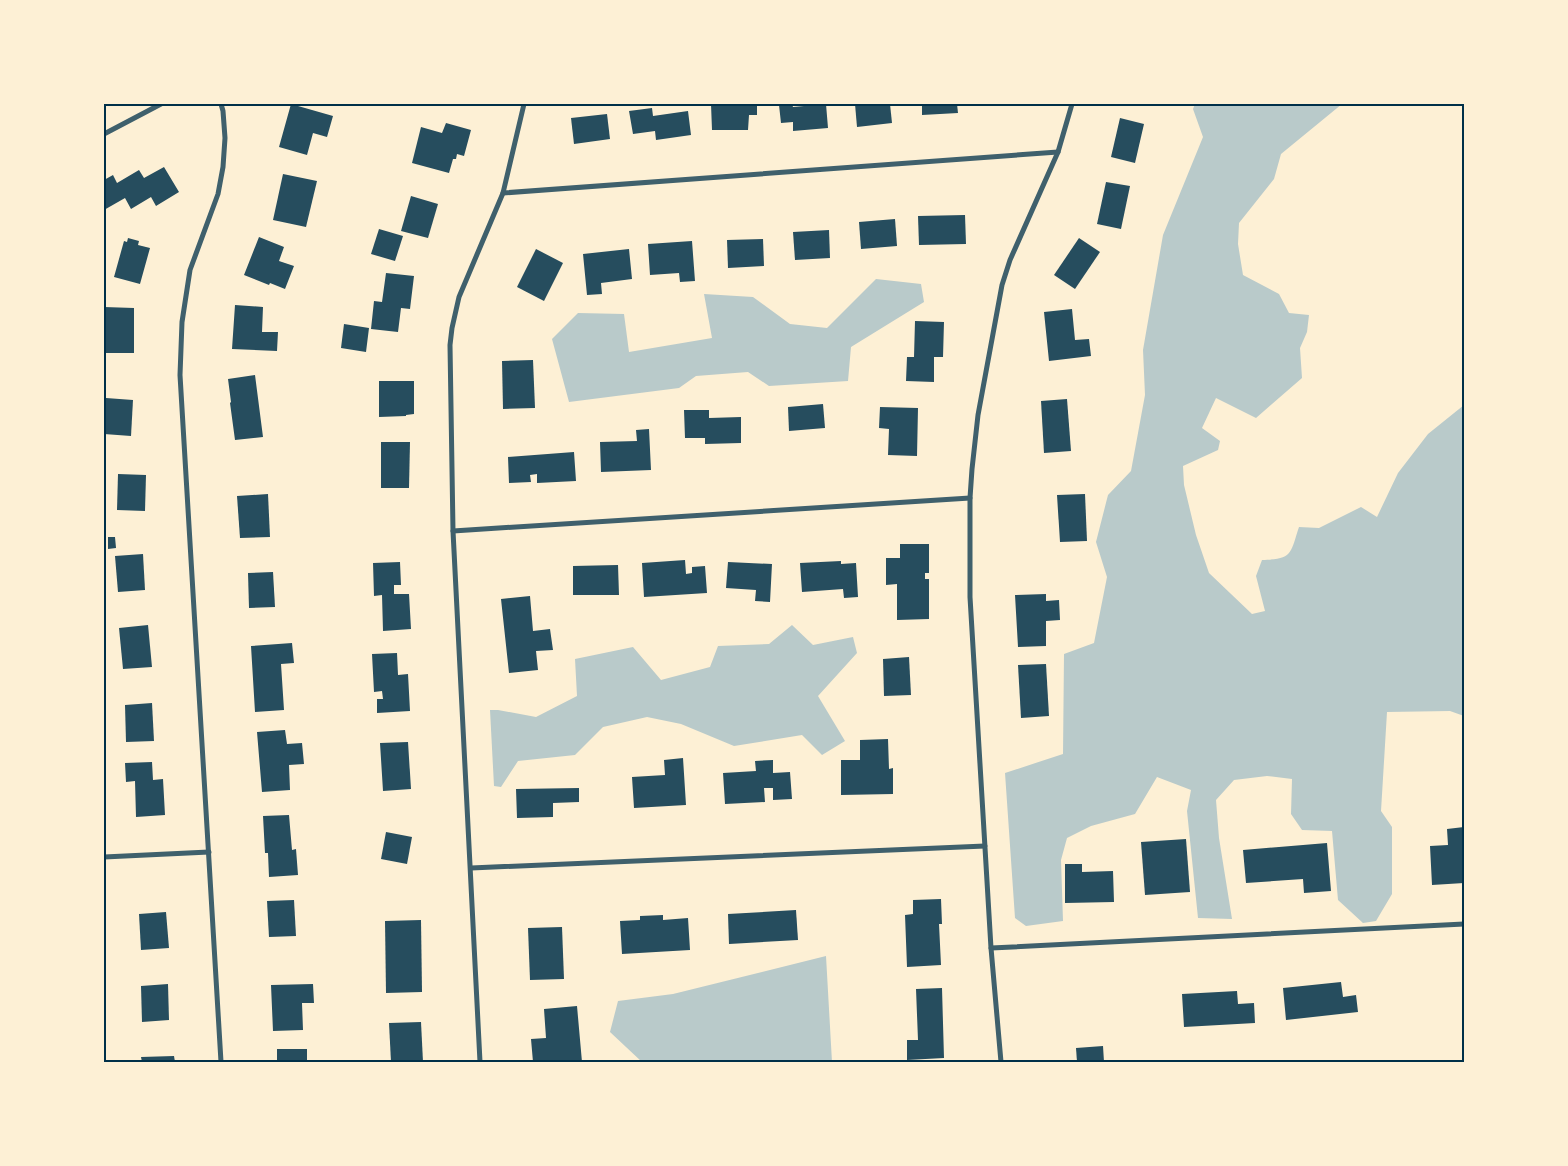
<svg xmlns="http://www.w3.org/2000/svg" width="1568" height="1166" font-family="'Archivo Narrow',sans-serif">
  <rect width="100%" height="100%" fill="#fdf0d5"/>
  <g fill="#b9caca">
    <path d="M1195,104H1342L1281,154L1274,179L1239,223L1238,244L1243,275L1279,294L1289,313L1309,315L1307,332L1300,348L1302,378L1256,418L1216,398L1202,428L1220,441L1218,450L1183,466L1184,485L1196,535L1209,573L1252,614L1265,611L1256,576L1262,560C1293,559 1290,554 1299,527L1319,528L1361,507L1377,517L1398,473L1428,434L1464,405V716L1450,711L1387,712L1381,811L1392,827V894L1376,921L1363,923L1338,900L1332,831L1302,830L1291,814L1292,779L1267,776L1234,780L1216,800L1219,838L1232,919L1198,918L1187,811L1191,790L1157,777L1135,814L1091,826L1067,838L1061,860L1063,921L1026,926L1015,918L1005,773L1063,754L1064,654L1094,643L1107,577L1096,542L1108,495L1131,471L1145,395L1143,350L1163,235L1203,137L1193,109Z"/>
    <polygon points="876,279 921,284 924,302 851,347 848,381 769,386 748,372 696,376 679,388 569,402 552,339 578,313 624,314 629,352 712,338 704,294 753,297 790,324 827,328"/>
    <polygon points="792,625 813,645 853,637 857,653 818,696 845,741 822,755 802,735 734,746 681,724 647,717 603,727 575,755 518,761 501,787 494,786 490,710 498,710 536,717 577,696 575,659 633,647 661,680 710,667 718,646 769,644"/>
    <polygon points="826,956 832,1062 642,1062 610,1032 618,1001 673,994"/>
  </g>
  <g fill="#264d5e">
    <polygon points="291,104 333,116 327,137 313,133 307,155 279,147"/>
    <polygon points="711,104 757,104 757,115 749,115 748,130 712,130"/>
    <polygon points="792,104 793,107 826,104 828,128 793,131 793,122 781,123 779,105"/>
    <polygon points="855,104 890,104 892,123 857,127"/>
    <polygon points="922,104 957,104 958,113 922,115"/>
    <polygon points="652,108 653,116 688,111 691,135 656,140 655,131 633,134 629,111"/>
    <polygon points="607,114 610,139 574,144 571,118"/>
    <polygon points="1120,118 1144,124 1135,163 1111,157"/>
    <polygon points="446,123 471,130 464,156 457,154 456,159 453,159 449,173 412,163 421,127 442,133"/>
    <polygon points="164,167 179,192 156,206 151,197 131,209 125,198 104,210 104,180 113,175 117,183 139,170 144,178"/>
    <polygon points="283,174 317,181 306,227 273,220"/>
    <polygon points="1106,182 1130,186 1121,229 1097,224"/>
    <polygon points="411,196 438,204 428,238 401,231"/>
    <polygon points="965,215 966,244 919,245 918,216"/>
    <polygon points="895,219 897,246 861,249 859,222"/>
    <polygon points="379,229 403,236 395,261 371,254"/>
    <polygon points="829,230 830,258 795,260 793,232"/>
    <polygon points="259,237 284,247 279,261 294,266 285,289 270,283 269,285 244,275"/>
    <polygon points="128,238 139,241 138,245 150,248 140,284 114,277 124,241 127,242"/>
    <polygon points="1079,238 1100,252 1075,289 1054,275"/>
    <polygon points="763,239 764,266 728,268 727,240"/>
    <polygon points="692,241 695,281 680,282 679,273 650,275 648,244"/>
    <polygon points="536,249 563,263 544,301 517,287"/>
    <polygon points="629,249 632,279 601,283 602,294 587,295 583,254"/>
    <polygon points="386,273 414,276 410,309 401,308 398,332 371,329 374,301 382,302"/>
    <polygon points="235,305 263,307 262,332 278,332 277,351 232,349"/>
    <polygon points="104,307 134,308 134,353 104,353"/>
    <polygon points="1072,309 1075,340 1089,339 1091,356 1049,361 1044,312"/>
    <polygon points="915,321 944,322 943,357 934,357 934,382 906,381 907,357 914,357"/>
    <polygon points="344,324 369,328 366,352 341,348"/>
    <polygon points="533,360 535,408 503,409 502,361"/>
    <polygon points="255,375 263,437 235,440 230,403 231,402 228,379"/>
    <polygon points="379,381 414,381 414,414 406,415 406,416 379,417"/>
    <polygon points="106,398 133,400 131,436 104,434"/>
    <polygon points="1067,399 1071,451 1044,453 1041,401"/>
    <polygon points="823,404 825,428 789,431 788,407"/>
    <polygon points="880,407 918,408 917,456 888,455 889,429 879,428"/>
    <polygon points="684,410 709,410 709,418 741,417 741,443 705,444 705,438 685,438"/>
    <polygon points="649,429 651,470 601,472 600,442 637,441 636,430"/>
    <polygon points="381,442 410,442 409,488 381,488"/>
    <polygon points="574,452 576,481 537,483 537,474 530,475 531,482 509,483 508,457"/>
    <polygon points="118,474 146,475 145,511 117,510"/>
    <polygon points="268,494 270,537 240,538 237,496"/>
    <polygon points="1085,494 1087,541 1060,542 1057,495"/>
    <polygon points="108,537 115,537 116,548 108,549"/>
    <polygon points="900,544 929,544 929,573 925,573 925,579 929,579 929,619 897,620 897,584 886,585 886,558 900,558"/>
    <polygon points="143,554 145,590 118,592 115,556"/>
    <polygon points="685,560 686,574 692,573 692,567 705,566 707,593 644,597 642,563"/>
    <polygon points="841,561 841,564 856,563 858,597 844,598 843,589 802,592 800,563"/>
    <polygon points="400,562 401,585 394,585 394,594 409,594 411,629 383,631 382,595 374,596 373,563"/>
    <polygon points="728,562 772,564 770,602 755,601 756,590 726,588"/>
    <polygon points="618,565 619,595 573,595 573,566"/>
    <polygon points="273,572 275,607 249,608 248,573"/>
    <polygon points="1046,594 1046,601 1059,600 1060,620 1046,621 1046,646 1018,647 1015,595"/>
    <polygon points="530,596 533,631 550,629 553,650 536,651 538,670 509,673 501,599"/>
    <polygon points="148,625 152,667 123,669 119,628"/>
    <polygon points="292,643 294,663 281,664 284,710 255,712 251,646"/>
    <polygon points="397,653 398,675 408,674 410,711 377,713 377,699 383,699 382,691 374,692 372,654"/>
    <polygon points="909,657 911,695 884,696 883,659"/>
    <polygon points="1046,664 1049,716 1021,718 1018,665"/>
    <polygon points="152,703 154,741 126,742 125,705"/>
    <polygon points="285,730 287,744 302,743 304,764 289,765 290,790 262,792 257,732"/>
    <polygon points="888,739 889,769 893,768 893,794 841,795 841,760 860,760 860,740"/>
    <polygon points="408,742 411,789 383,791 380,743"/>
    <polygon points="683,758 686,805 634,808 632,777 665,775 664,760"/>
    <polygon points="773,760 773,773 790,772 792,799 773,800 773,788 764,788 765,802 725,804 723,773 756,771 755,761"/>
    <polygon points="152,762 153,780 163,779 165,815 136,817 135,781 126,782 125,763"/>
    <polygon points="579,788 579,802 553,803 553,817 517,818 516,789"/>
    <polygon points="289,815 292,850 296,849 298,875 269,877 268,853 265,853 263,816"/>
    <polygon points="1464,827 1464,883 1432,885 1430,846 1448,845 1447,829"/>
    <polygon points="386,832 412,837 407,864 381,859"/>
    <polygon points="1186,839 1190,892 1145,895 1141,842"/>
    <polygon points="1327,843 1331,891 1304,893 1303,879 1246,883 1243,850"/>
    <polygon points="1065,864 1082,864 1082,872 1113,871 1114,902 1065,903"/>
    <polygon points="941,899 942,924 939,924 941,965 907,967 905,915 913,914 913,900"/>
    <polygon points="294,900 296,936 269,937 267,901"/>
    <polygon points="796,910 798,940 729,944 728,914"/>
    <polygon points="166,912 169,948 141,950 139,914"/>
    <polygon points="663,915 663,920 688,918 690,950 622,954 620,921 640,920 640,916"/>
    <polygon points="421,920 422,992 386,993 385,921"/>
    <polygon points="562,927 564,979 530,980 528,928"/>
    <polygon points="1341,982 1343,997 1356,995 1358,1012 1286,1020 1283,988"/>
    <polygon points="168,984 169,1020 142,1022 141,986"/>
    <polygon points="313,984 314,1003 302,1003 303,1030 273,1031 271,985"/>
    <polygon points="942,988 944,1058 907,1060 907,1040 918,1040 916,989"/>
    <polygon points="1237,991 1238,1004 1254,1003 1255,1023 1184,1027 1182,994"/>
    <polygon points="577,1006 582,1062 533,1062 531,1039 546,1038 544,1009"/>
    <polygon points="421,1022 423,1062 391,1062 389,1023"/>
    <polygon points="1103,1046 1104,1062 1077,1062 1076,1048"/>
    <rect x="277" y="1049" width="30" height="13"/>
    <polygon points="174,1056 175,1062 142,1062 141,1057"/>
  </g>
  <g fill="none" stroke-linecap="round" stroke-linejoin="round">
    <g stroke="#3f606c" stroke-width="5">
      <polyline points="221,104 223,111 225,138 223,167 218,194 190,270 182,322 180,375 221,1062"/>
      <polyline points="104,134 161,104"/>
      <polyline points="503,193 1058,152"/>
      <polyline points="453,531 970,498"/>
      <polyline points="104,857 209,852"/>
      <polyline points="471,868 985,846"/>
      <polyline points="991,948 1464,924"/>
      <polyline points="480,1062 453,531 450,345 452,328 459,297 503,193 524,104"/>
      <polyline points="1001,1062 991,948 970,597 970,498 972,469 978,415 1002,285 1010,260 1058,152 1072,104"/>
    </g>
  </g>
  <rect width="1568" height="1166" fill="none" stroke="#fdf0d5" stroke-width="210"/>
  <rect x="105" y="105" width="1358" height="956" fill="none" stroke="#003049" stroke-width="2"/>
</svg>
